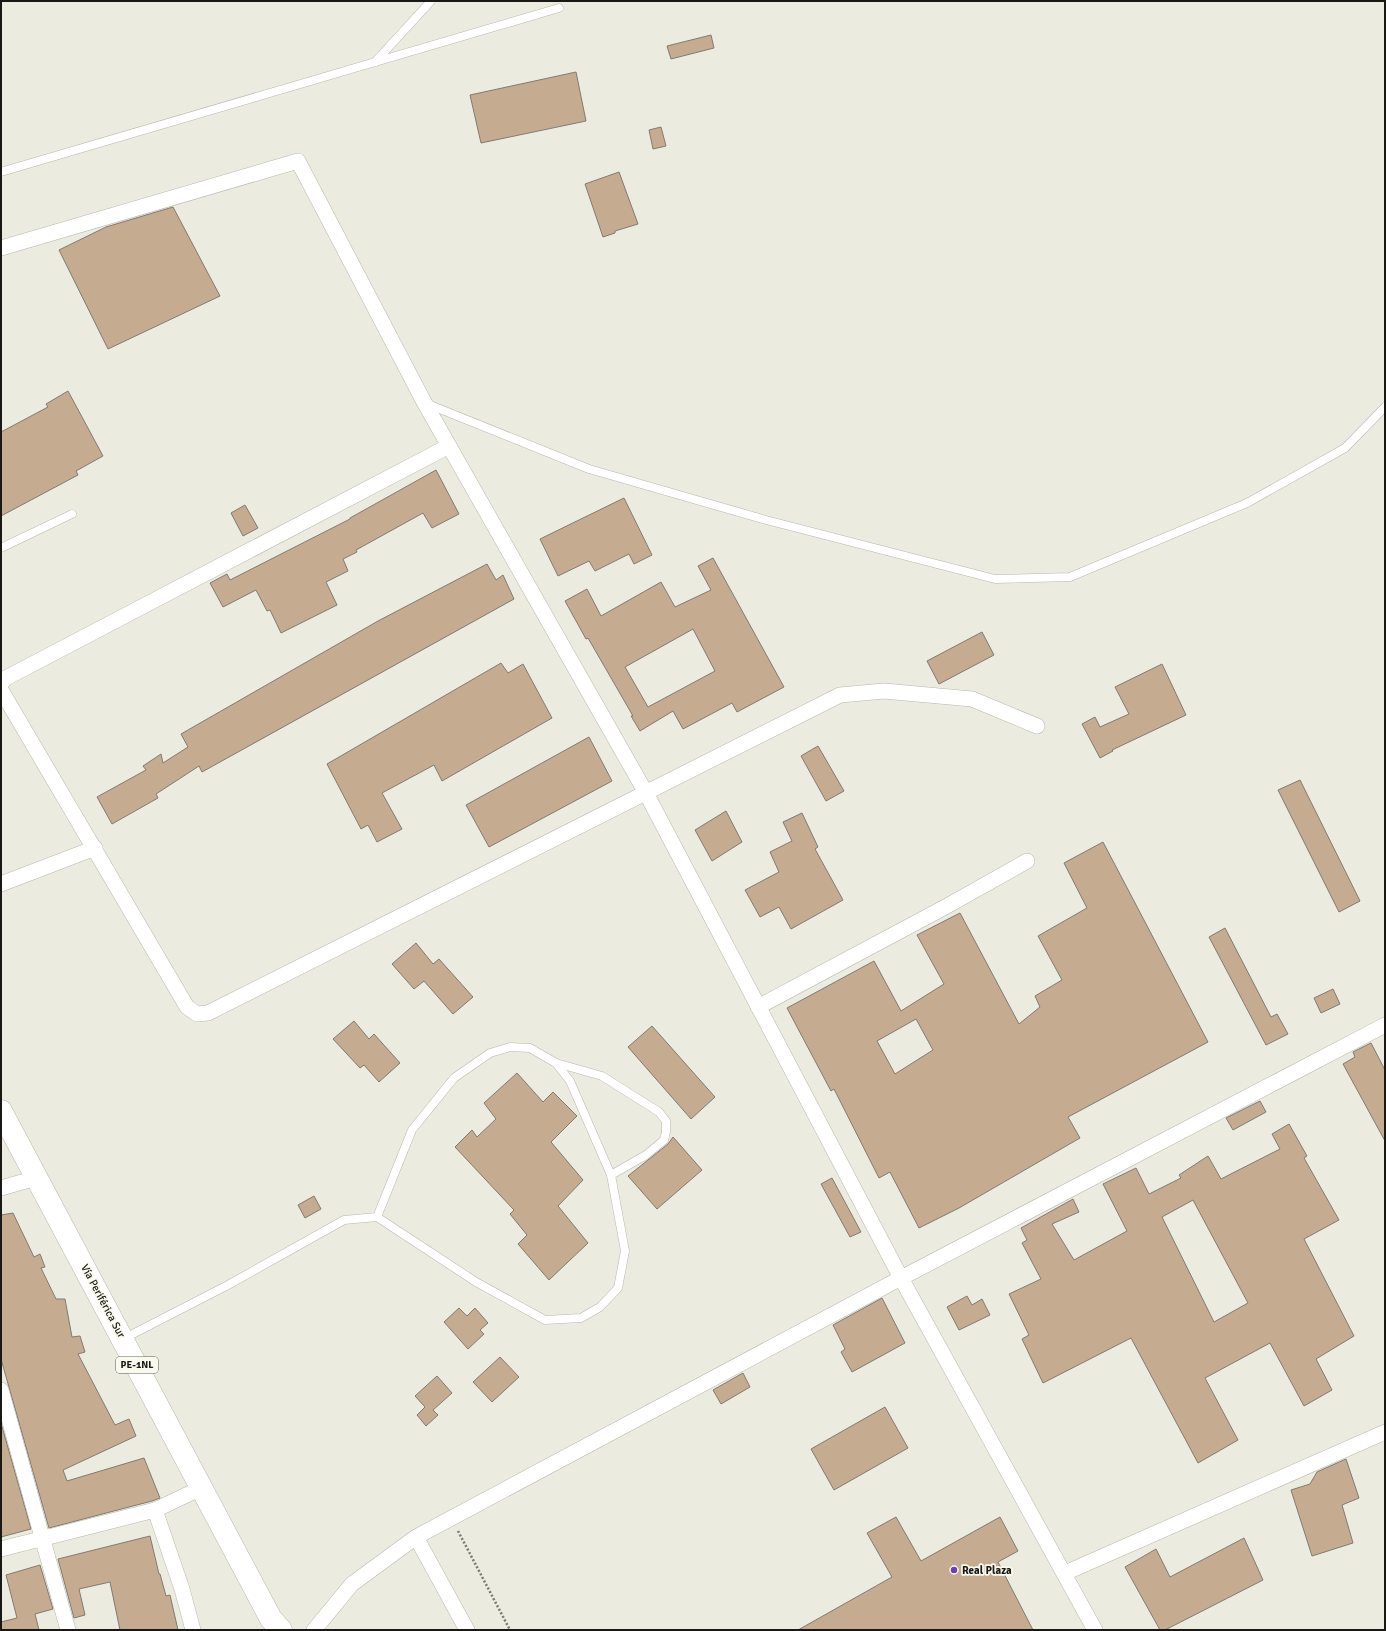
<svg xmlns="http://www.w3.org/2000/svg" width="1386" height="1631" font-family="Signika,sans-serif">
  <rect width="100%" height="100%" fill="#ecebe0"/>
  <g fill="#c5ac90" stroke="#817a72" fill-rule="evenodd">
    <polygon points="711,35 714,48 671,59 667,46"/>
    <polygon points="576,72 586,121 481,143 470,95"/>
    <polygon points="661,127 666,146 653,149 649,130"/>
    <polygon points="619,172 638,224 615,231 615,233 603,237 585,184"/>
    <polygon points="173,207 220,296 108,349 59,250 106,227"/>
    <polygon points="68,391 103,456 76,471 78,475 1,516 1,432 48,407 46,404"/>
    <polygon points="436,470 459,514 432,528 423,513 356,550 357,552 343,559 348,571 326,582 337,605 281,633 270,610 267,611 256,590 223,607 210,583 227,574 230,580 350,519 350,518"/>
    <polygon points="624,498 652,555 634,564 629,554 595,571 589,561 558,576 540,539"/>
    <polygon points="245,505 258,528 243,536 231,513"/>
    <path d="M713,558L784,687L737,712L732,703L683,729L673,711L640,731L631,716H633L588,638L586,639L565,601L587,589L601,616L661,582L675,607L711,590L698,566ZM693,629L715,671L648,707L625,667Z"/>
    <polygon points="487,564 496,580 503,575 514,599 202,772 199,766 156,794 158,798 112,824 97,797 146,770 143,766 161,754 163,763 188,747 181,734 378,621"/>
    <polygon points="982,632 994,655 939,684 927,661"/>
    <polygon points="501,663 508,673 523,664 552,718 442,781 434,765 382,793 402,829 377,842 368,825 361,829 327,764"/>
    <polygon points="1162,664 1186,715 1112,750 1113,751 1100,758 1082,724 1095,717 1100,727 1129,714 1115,687"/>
    <polygon points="589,737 612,781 489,847 466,805"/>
    <polygon points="818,746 844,791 826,801 801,756"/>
    <polygon points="1300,780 1360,901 1339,912 1278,790"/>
    <polygon points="726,811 742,842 712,861 695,830"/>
    <polygon points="802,813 818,847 815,849 843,900 791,929 779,907 760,917 745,890 779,872 770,852 792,841 783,822"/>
    <path d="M1103,842L1208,1042L1068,1117L1080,1138L959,1208L919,1228L890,1172L879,1178L834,1089L831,1091L787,1008L874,961L901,1011L944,984L917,935L960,913L1019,1024L1040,1007L1035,996L1062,980L1038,936L1087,908L1064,863ZM916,1019L933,1050L895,1074L877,1041Z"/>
    <polygon points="1225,928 1271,1017 1277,1014 1288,1034 1266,1045 1209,937"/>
    <polygon points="416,943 433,964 439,959 473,997 453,1014 424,981 414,989 392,964"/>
    <polygon points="1333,989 1340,1004 1321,1013 1314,998"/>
    <polygon points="354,1021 369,1039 374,1034 400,1063 379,1082 364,1065 360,1068 333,1039"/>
    <polygon points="652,1026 715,1097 691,1119 628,1047"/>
    <polygon points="1371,1043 1385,1070 1385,1141 1343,1064 1355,1057 1353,1052"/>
    <polygon points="517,1073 543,1102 553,1092 577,1116 551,1142 583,1180 558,1206 588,1243 549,1280 518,1244 527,1235 510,1214 514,1210 455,1147 472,1130 477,1137 496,1119 484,1103"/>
    <polygon points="1260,1101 1266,1112 1233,1130 1226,1118"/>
    <path d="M1289,1124L1307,1156L1304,1158L1339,1220L1304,1239L1354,1336L1316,1359L1332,1390L1304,1406L1270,1343L1205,1378L1238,1440L1198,1463L1131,1338L1043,1383L1022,1339L1029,1335L1009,1294L1041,1279L1022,1243L1027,1240L1021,1228L1073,1199L1079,1212L1052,1224L1074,1260L1127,1231L1103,1184L1136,1168L1149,1194L1181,1178L1179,1175L1208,1156L1221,1179L1280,1149L1272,1134ZM1193,1200L1248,1303L1214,1322L1162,1217Z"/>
    <polygon points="673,1137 702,1170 657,1209 628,1176 668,1144"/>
    <polygon points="832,1178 861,1232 850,1237 821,1184"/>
    <polygon points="314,1196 321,1209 305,1218 298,1205"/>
    <polygon points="13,1213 34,1257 40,1254 45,1267 41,1268 56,1299 65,1299 72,1337 80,1336 85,1352 78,1354 115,1425 129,1419 136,1436 63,1470 67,1481 144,1458 160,1498 152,1501 49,1528 1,1359 1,1215"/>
    <polygon points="967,1296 972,1305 982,1299 990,1315 959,1330 947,1307"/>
    <polygon points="882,1298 905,1343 852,1372 841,1352 845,1349 833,1325"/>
    <polygon points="459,1308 467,1316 475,1308 488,1323 480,1330 484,1334 468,1349 444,1322"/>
    <polygon points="500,1357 519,1377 492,1402 473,1382"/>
    <polygon points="743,1373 750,1387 721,1404 713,1390"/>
    <polygon points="437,1376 452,1393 433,1410 438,1415 426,1426 417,1415 425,1407 415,1396"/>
    <polygon points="885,1407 908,1448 834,1490 811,1449"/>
    <polygon points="1,1423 31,1529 1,1537"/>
    <polygon points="1346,1459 1359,1498 1342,1505 1353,1543 1312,1556 1291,1490 1310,1484 1317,1472"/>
    <polygon points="896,1517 921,1561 1000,1517 1018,1551 998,1562 1033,1630 798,1630 892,1577 867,1533"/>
    <polygon points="150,1536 159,1574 160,1574 166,1596 170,1595 178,1630 120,1630 110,1582 79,1589 85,1615 74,1618 58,1559"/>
    <polygon points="1244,1538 1263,1580 1165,1630 1160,1630 1125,1567 1156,1549 1170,1577"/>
    <polygon points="40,1565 53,1609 35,1614 39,1630 1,1630 1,1622 17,1618 6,1575"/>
  </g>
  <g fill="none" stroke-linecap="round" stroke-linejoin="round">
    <defs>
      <g id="service">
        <polyline points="375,62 431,1"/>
        <polyline points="1,172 559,8"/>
        <polyline points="425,403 589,469 766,520 995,579 1070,577 1247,503 1345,448 1385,407"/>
        <polyline points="1,548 72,514"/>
        <polyline points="556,1063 602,1076 659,1112 666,1121 666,1132 664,1140 646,1155 611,1175"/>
        <polyline points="123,1339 228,1285 344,1220 377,1217 476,1282 545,1320 581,1318 600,1307 618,1288 625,1251 611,1175 570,1081 556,1063 530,1048 510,1047 490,1053 454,1078 412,1130 377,1217"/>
      </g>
      <g id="minor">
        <polyline points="1,248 298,161 424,402 646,793 901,1278 1095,1630"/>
        <polyline points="1,685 4,679 449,446"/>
        <polyline points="1,690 187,1007 197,1014 208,1013 840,695 884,691 972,699 1037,726"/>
        <polyline points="1,884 95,848"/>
        <polyline points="758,1007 947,906 1027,861"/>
        <polyline points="1,1188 36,1178"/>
        <polyline points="1,1390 68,1630"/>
        <polyline points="155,1510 182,1589 193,1630"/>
        <polyline points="416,1537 467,1630"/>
        <polyline points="1,1549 155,1510 201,1488"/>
        <polyline points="1065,1573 1385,1432"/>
        <polyline points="314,1630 352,1584 416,1537 901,1278 1385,1025"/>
      </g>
      <polyline id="trunk" points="1,1111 271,1619 281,1630"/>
    </defs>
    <use href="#service" stroke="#b8b7ad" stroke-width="9"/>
    <use href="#minor" stroke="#b8b7ad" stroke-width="16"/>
    <use href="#trunk" stroke="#b8b7ad" stroke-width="23"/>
    <polyline stroke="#797872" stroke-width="2.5" stroke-dasharray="2 2" stroke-linecap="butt" points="458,1531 510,1630"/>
    <use href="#service" stroke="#fff" stroke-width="8"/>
    <use href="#minor" stroke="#fff" stroke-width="15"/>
    <use href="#trunk" stroke="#fff" stroke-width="22"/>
  </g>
  <circle fill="#6b3eb6" stroke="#f9f9ed" stroke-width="1.5" cx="954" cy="1570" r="4"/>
  <g text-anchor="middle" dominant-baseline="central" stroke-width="3.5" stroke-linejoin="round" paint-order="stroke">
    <rect fill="#f9f9ed" stroke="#5c5c56" stroke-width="1" x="116" y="1357" width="42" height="16" rx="3"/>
    <g font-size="10" font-weight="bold" fill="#191815">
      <text x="137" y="1365">PE-1NL</text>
    </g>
    <g font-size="11" fill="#191815" stroke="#f9f9ed">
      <text transform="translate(103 1301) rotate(62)">Vía Periférica Sur</text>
    </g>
    <g font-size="11" font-weight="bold" fill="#191815" stroke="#f9f9ed" text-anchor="start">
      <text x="962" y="1570">Real Plaza</text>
    </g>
  </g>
  <rect width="1386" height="1631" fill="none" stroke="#191815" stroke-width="4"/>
</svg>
